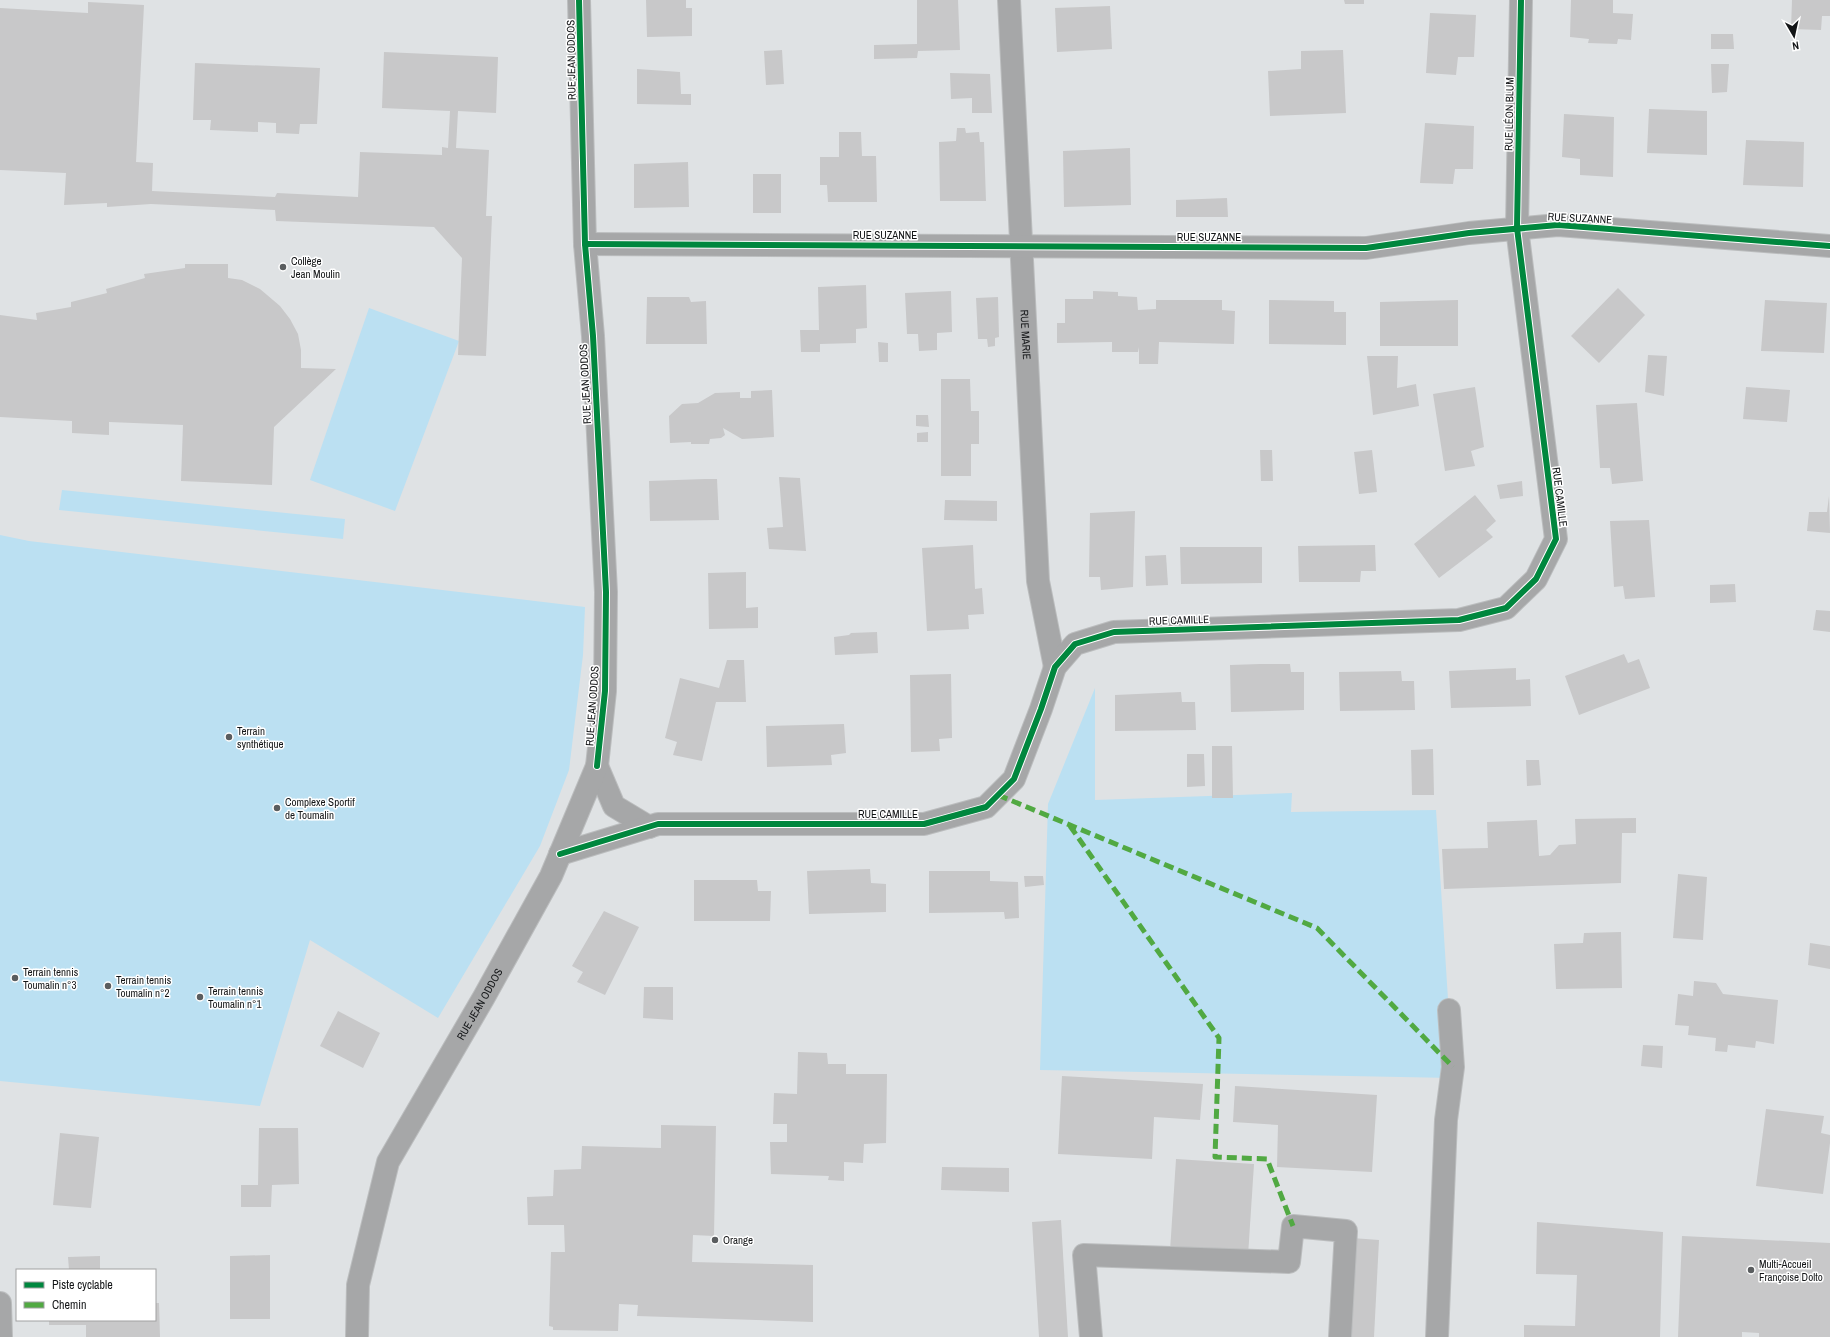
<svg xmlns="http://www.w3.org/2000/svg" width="1830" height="1337" font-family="'Archivo Narrow',sans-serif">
  <rect width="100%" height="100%" fill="#dfe2e4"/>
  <g fill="#bbe0f2">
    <polygon points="369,308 459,341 395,511 310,480"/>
    <polygon points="62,490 345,519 343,539 59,510"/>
    <polygon points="0,535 29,541 585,607 583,655 569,770 540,846 438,1018 310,940 260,1106 0,1081"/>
    <polygon points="1095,688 1095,800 1292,793 1291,812 1436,810 1453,1078 1040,1070 1048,804"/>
  </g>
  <g fill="#c8c8c9">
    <polygon points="646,0 686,0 686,8 692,8 692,36 647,37"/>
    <polygon points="917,0 958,0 960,50 918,51 917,58 874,59 874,45 917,44"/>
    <polygon points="1344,0 1364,0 1364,4 1345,4"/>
    <polygon points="1571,0 1613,0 1613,13 1633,14 1631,40 1618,39 1617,44 1588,43 1589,39 1570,37"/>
    <polygon points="1792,0 1830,0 1830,16 1822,16 1821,30 1791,29"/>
    <polygon points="88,2 144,5 136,162 153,163 152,191 275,197 277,193 358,197 360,152 442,155 442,147 448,148 450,111 382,108 384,52 498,57 496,113 458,111 456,148 489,150 486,216 492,216 486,356 458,355 462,258 434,227 276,221 275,210 151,204 107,207 107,203 64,205 66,173 0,170 0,8 88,13"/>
    <polygon points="1110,6 1112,49 1057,52 1055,8"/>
    <polygon points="1430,13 1476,15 1474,57 1458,57 1456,75 1426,73"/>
    <polygon points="1711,34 1733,34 1734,49 1711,49"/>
    <polygon points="782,50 784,84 766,85 764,51"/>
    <polygon points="1343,50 1346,113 1270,116 1268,71 1301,69 1301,51"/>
    <polygon points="195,63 320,68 317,124 300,124 299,134 276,133 276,123 258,122 258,132 210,130 211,120 193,120"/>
    <polygon points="1711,64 1729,64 1727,92 1712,93"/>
    <polygon points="637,69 680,72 681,94 691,94 691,105 637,104"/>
    <polygon points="950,73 990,74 992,113 972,113 972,98 951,99"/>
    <polygon points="1649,109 1707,111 1707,155 1647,153"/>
    <polygon points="1564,114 1614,117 1613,177 1580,175 1580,159 1562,157"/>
    <polygon points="1425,123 1474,126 1473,169 1455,169 1453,184 1420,183"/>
    <polygon points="957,128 965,128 966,133 979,132 980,142 984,142 986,201 940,201 939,142 956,141"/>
    <polygon points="839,132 861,132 862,156 876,156 877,202 828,202 827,185 820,185 820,157 839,157"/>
    <polygon points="1746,140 1804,142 1803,187 1743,185"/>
    <polygon points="1130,148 1131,205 1064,207 1063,151"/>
    <polygon points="688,162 689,207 634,208 634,164"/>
    <rect x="753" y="174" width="28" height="39"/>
    <polygon points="1227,198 1228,217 1176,217 1176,200"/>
    <polygon points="185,264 228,264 228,278 242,280 260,289 280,306 290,319 298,334 301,350 301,368 336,369 274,427 272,485 181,481 183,425 109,422 109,435 72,433 72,421 0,417 0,315 37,320 36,313 71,307 71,302 107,293 106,289 145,278 144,274 185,268"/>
    <polygon points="866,285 867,328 856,329 856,343 820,344 820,352 801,352 800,330 819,330 818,287"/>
    <polygon points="1618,288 1645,315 1599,363 1571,336"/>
    <polygon points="951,291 952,332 937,333 937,350 919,351 918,334 907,334 905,293"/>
    <polygon points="1093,291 1118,292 1118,296 1137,297 1138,310 1156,309 1156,300 1222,300 1222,310 1235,311 1234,344 1159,342 1158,364 1139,364 1139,347 1138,352 1112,352 1112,342 1057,343 1057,323 1065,323 1065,299 1093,299"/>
    <polygon points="647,297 689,297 691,302 706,301 707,344 646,344"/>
    <polygon points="998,297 999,337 995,338 995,346 988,347 987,339 978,339 976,298"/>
    <polygon points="1269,300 1334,301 1334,312 1346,312 1346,345 1269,344"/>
    <polygon points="1458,300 1458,346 1380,346 1380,302"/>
    <polygon points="1765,300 1827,303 1824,353 1761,351"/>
    <polygon points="878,342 888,343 888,362 879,362"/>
    <polygon points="1648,355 1667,356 1664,396 1645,392"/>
    <polygon points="1367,356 1398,356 1397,388 1416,384 1419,406 1373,415"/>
    <polygon points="941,379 970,379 971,411 979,411 979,444 971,444 971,476 941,476"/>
    <polygon points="1475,387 1484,447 1471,451 1475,466 1445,471 1433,394"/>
    <polygon points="1746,387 1790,390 1787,422 1743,419"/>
    <polygon points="772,390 774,437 742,439 723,428 725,435 721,438 710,439 709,444 691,444 691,442 670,443 669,416 682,404 698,403 715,393 740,392 740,398 751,398 751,391"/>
    <polygon points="1637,403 1643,481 1612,484 1610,468 1600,468 1596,405"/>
    <polygon points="916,415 928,415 929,427 916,426"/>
    <polygon points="928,432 928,442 917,442 917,433"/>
    <polygon points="1260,450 1272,450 1273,481 1261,481"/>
    <polygon points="1372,450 1377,492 1359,494 1354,452"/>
    <polygon points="779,477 800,478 806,551 769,549 767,528 783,527"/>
    <polygon points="705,479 717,479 719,520 650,521 649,481"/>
    <polygon points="1522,481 1523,496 1500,499 1497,485"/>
    <polygon points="1475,495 1496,521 1486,530 1493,537 1439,578 1414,544"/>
    <polygon points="1829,496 1830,533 1807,531 1809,512 1827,512"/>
    <polygon points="945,500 997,501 997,521 944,520"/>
    <polygon points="1135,511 1133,587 1101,590 1100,577 1089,577 1090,513"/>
    <polygon points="1649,520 1655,597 1625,599 1623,586 1614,587 1610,521"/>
    <polygon points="973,545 975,589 982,588 984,614 968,615 969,629 927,631 922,548"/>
    <polygon points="1375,545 1376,571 1361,571 1360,582 1299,582 1298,546"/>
    <polygon points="1180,547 1262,547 1262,583 1181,584"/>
    <polygon points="1166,555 1168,585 1146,586 1145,556"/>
    <polygon points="746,572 746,608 758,607 758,628 709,629 708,573"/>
    <polygon points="1735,584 1736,602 1710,603 1710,585"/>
    <polygon points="1816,610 1830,611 1830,632 1813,630"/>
    <polygon points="877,632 878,653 835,655 834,637 849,635 851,633"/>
    <polygon points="1624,654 1628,663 1639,659 1650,688 1579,715 1565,676"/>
    <polygon points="727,660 744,660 746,702 716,702 702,761 673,755 677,742 665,738 680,678 719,688"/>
    <polygon points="1260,664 1290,664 1291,672 1304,672 1304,710 1231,712 1230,665"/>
    <polygon points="1516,668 1516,680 1530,679 1531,706 1451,708 1449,671"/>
    <polygon points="1401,671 1402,681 1414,681 1415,710 1340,711 1339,672"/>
    <polygon points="951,674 952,738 939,739 940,751 911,752 910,675"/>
    <polygon points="1181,692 1182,702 1195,702 1196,730 1115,731 1115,695"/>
    <polygon points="844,724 846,753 831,755 832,765 767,767 766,726"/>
    <polygon points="1212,746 1232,746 1233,798 1212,798"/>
    <polygon points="1433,749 1434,795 1412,795 1411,750"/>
    <polygon points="1187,754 1204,754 1205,786 1187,787"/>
    <polygon points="1526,760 1539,760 1541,785 1527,786"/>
    <polygon points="1636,818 1636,833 1622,833 1621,883 1444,889 1442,849 1488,848 1487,822 1537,820 1539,856 1550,855 1559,845 1576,844 1575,819"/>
    <polygon points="870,869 871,883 886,884 886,912 809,914 807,871"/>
    <polygon points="929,871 990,871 990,881 1018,882 1019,918 1005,919 1004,912 929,913"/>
    <polygon points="1678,874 1707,877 1703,940 1673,938"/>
    <polygon points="1024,876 1043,876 1044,885 1025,887"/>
    <polygon points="694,880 757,880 758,891 771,891 770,921 694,921"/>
    <polygon points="604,911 639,927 605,995 577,982 583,972 572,966"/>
    <polygon points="1621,932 1622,988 1556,989 1554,944 1583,943 1584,933"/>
    <polygon points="1810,943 1830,946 1830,969 1808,965"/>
    <polygon points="1694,981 1716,983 1723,994 1778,1000 1774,1044 1756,1041 1755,1048 1728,1045 1727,1052 1715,1051 1716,1038 1688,1035 1689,1026 1675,1025 1678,994 1693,996"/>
    <polygon points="644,987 673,987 673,1020 643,1018"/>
    <polygon points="338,1011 380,1033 363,1068 320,1046"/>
    <polygon points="1643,1045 1663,1046 1662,1068 1641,1066"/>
    <polygon points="798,1052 827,1053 828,1064 846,1064 846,1074 887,1074 886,1143 864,1144 863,1163 844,1162 844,1181 828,1180 829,1176 771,1174 770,1142 787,1142 787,1124 773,1124 774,1093 797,1094"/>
    <polygon points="1062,1076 1203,1084 1200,1120 1154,1117 1152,1159 1058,1154"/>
    <polygon points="1235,1086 1377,1095 1372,1172 1277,1167 1278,1125 1233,1122"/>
    <polygon points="1766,1109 1824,1116 1821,1133 1830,1135 1830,1143 1823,1194 1756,1186"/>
    <polygon points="661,1125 716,1126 714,1236 693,1235 692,1262 813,1265 813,1322 637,1316 638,1305 619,1304 618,1331 553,1330 553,1327 549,1326 551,1252 565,1252 564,1225 528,1225 527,1197 553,1196 554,1170 581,1169 582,1146 661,1148"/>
    <polygon points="259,1128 298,1128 299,1184 272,1185 271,1207 241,1207 241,1185 258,1185"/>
    <polygon points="60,1133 99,1137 91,1208 53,1205"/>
    <polygon points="1176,1159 1254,1164 1248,1256 1170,1251"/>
    <polygon points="942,1167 1009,1168 1009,1192 941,1190"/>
    <polygon points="1061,1220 1068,1337 1039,1337 1032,1222"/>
    <polygon points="1537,1222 1663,1232 1660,1337 1524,1337 1524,1325 1575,1326 1577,1275 1536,1274"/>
    <polygon points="1682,1236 1830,1243 1830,1337 1759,1337 1759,1333 1742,1332 1742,1337 1678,1337"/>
    <polygon points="1352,1238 1379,1240 1374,1337 1346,1337"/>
    <polygon points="270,1255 270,1319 230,1319 230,1256"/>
    <polygon points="100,1256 100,1270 69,1270 68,1257"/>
    <polygon points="155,1303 159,1303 160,1337 86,1337 86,1325 49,1325 49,1320 155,1320"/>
  </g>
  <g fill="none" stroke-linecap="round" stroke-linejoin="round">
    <defs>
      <g id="street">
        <path id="s1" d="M1009,0L1038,581L1055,667"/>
        <polyline points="585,244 1366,248 1469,233 1558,225 1830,246"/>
        <polyline points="597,766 614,806 649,827"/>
        <polyline points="560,854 658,824 924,824 986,807 1014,779 1041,709 1055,667 1075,644 1114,632 1459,620 1506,608 1536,579 1556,539 1517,228 1521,0"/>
        <polyline points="0,1303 1,1337"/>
        <path id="s2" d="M357,1337L358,1285L388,1162L484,997L551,876L597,766L605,691L606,592L593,336L585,244L579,0"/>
        <polyline points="1091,1337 1084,1255 1289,1262 1293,1226 1346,1231 1340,1337"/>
        <polyline points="1437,1337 1446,1120 1453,1067 1449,1010"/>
      </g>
    </defs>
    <use href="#street" stroke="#bbbdbe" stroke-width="24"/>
    <use href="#street" stroke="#a6a7a8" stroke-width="22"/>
    <g stroke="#51a942" stroke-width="5" stroke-dasharray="10 5" stroke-linecap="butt">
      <polyline points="998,795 1317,928 1453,1067"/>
      <polyline points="1070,826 1219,1038 1215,1157 1267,1159 1293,1226"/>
    </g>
    <defs>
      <g id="cycleway">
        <polyline points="579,0 585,244 593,336 606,592 605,691 597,766"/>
        <polyline points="585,244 1366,248 1469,233 1558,225 1830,246"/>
        <polyline points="560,854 658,824 924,824 986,807 1014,779 1041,709 1055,667 1075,644 1114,632 1459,620 1506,608 1536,579 1556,539 1517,228 1521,0"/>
      </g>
    </defs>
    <use href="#cycleway" stroke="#fff" stroke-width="8"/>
    <use href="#cycleway" stroke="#00873e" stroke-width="6"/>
  </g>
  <g fill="#5a5d5f" stroke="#fff" stroke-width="1.5">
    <circle cx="283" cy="267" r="4"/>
    <circle cx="229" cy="737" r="4"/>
    <circle cx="277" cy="808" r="4"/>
    <circle cx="15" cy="978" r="4"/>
    <circle cx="108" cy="986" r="4"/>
    <circle cx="200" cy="997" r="4"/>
    <circle cx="715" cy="1240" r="4"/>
    <circle cx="1751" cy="1270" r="4"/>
  </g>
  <g text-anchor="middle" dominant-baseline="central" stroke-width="3" stroke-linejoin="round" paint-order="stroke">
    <g font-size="11" fill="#131517" stroke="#fff">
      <text transform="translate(571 60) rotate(-91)">RUE JEAN ODDOS</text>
      <text transform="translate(1509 114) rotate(-89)">RUE LÉON BLUM</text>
      <text transform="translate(1580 218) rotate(3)">RUE SUZANNE</text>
      <text x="885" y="235">RUE SUZANNE</text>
      <text x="1209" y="237">RUE SUZANNE</text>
      <text stroke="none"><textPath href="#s1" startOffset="335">RUE MARIE</textPath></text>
      <text transform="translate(585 384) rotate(-93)">RUE JEAN ODDOS</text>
      <text transform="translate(1560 497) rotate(83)">RUE CAMILLE</text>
      <text transform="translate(1179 620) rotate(-2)">RUE CAMILLE</text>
      <text transform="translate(592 706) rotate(-86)">RUE JEAN ODDOS</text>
      <text x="888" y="814">RUE CAMILLE</text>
      <text stroke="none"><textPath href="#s2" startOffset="361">RUE JEAN ODDOS</textPath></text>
    </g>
    <g font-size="11" fill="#131517" stroke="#fff" text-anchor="start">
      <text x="291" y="261">Collège<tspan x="291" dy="13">Jean Moulin</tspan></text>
      <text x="237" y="731">Terrain<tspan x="237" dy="13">synthétique</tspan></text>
      <text x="285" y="802">Complexe Sportif<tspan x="285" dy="13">de Toumalin</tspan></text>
      <text x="23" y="972">Terrain tennis<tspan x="23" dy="13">Toumalin n°3</tspan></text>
      <text x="116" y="980">Terrain tennis<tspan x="116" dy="13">Toumalin n°2</tspan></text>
      <text x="208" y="991">Terrain tennis<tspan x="208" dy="13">Toumalin n°1</tspan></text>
      <text x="723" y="1240">Orange</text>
      <text x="1759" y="1264">Multi-Accueil<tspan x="1759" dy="13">Françoise Dolto</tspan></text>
    </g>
  </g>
  <rect x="16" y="1269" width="140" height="52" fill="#ffffff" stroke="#a1a1a2"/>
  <rect x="24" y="1282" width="20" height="6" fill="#00873e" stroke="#a1a1a2"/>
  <text x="52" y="1289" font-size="12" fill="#131517">Piste cyclable</text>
  <rect x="24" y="1302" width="20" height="6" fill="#51a942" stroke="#a1a1a2"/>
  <text x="52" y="1309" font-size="12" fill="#131517">Chemin</text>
  <g transform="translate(1794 36) rotate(171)" stroke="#ffffff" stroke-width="3" paint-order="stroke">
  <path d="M0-3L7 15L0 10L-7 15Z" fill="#131517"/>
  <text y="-6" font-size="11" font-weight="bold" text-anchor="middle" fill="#131517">N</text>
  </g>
</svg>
